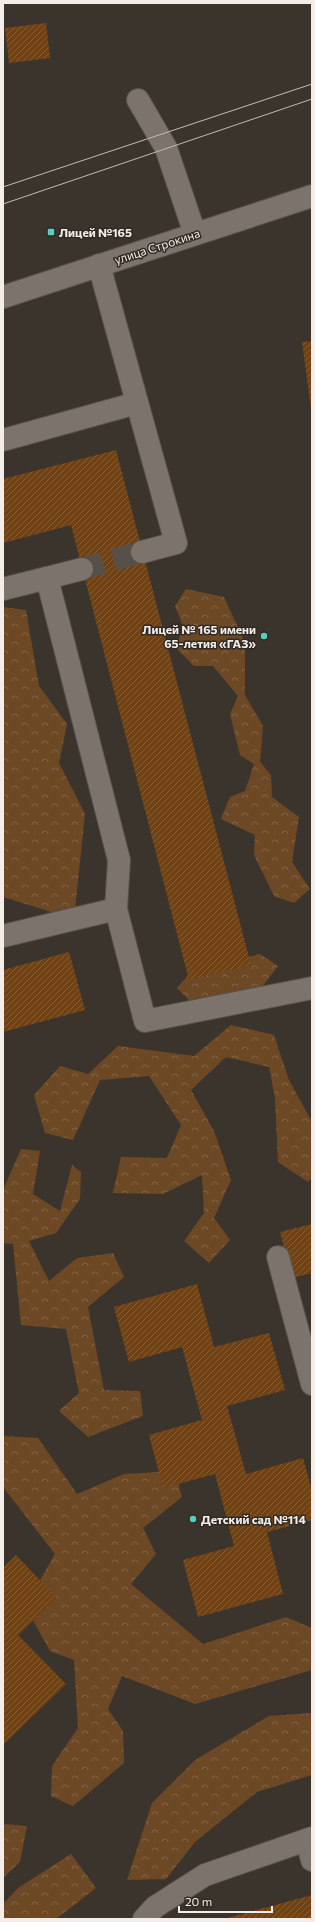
<svg xmlns="http://www.w3.org/2000/svg" width="315" height="1922" font-family="Commissioner,sans-serif">
  <defs>
    <pattern id="forest-crowns" width="20" height="18" patternUnits="userSpaceOnUse"><rect width="20" height="18" fill="#6d4825"/><path d="M2 6a3 3 0 1 1 6 0M12 15a3 3 0 1 1 6 0" fill="none" stroke="#826345"/></pattern>
    <pattern id="building-hatch" width="6" height="6" patternUnits="userSpaceOnUse"><rect width="6" height="6" fill="#704213"/><path d="M-1 1l2-2M0 6l6-6M5 7l2-2" fill="none" stroke="#855e36"/></pattern>
  </defs>
  <rect width="100%" height="100%" fill="#3b342d"/>
  <g fill="url(#forest-crowns)">
    <polygon points="186,589 224,597 245,643 245,695 263,726 260,762 271,775 272,797 299,817 292,862 310,889 294,903 274,896 254,855 255,835 221,819 230,797 245,791 254,764 240,755 230,714 238,696 213,666 194,666 174,646 184,629 175,606"/>
    <polygon points="3,607 26,610 39,686 67,724 59,763 85,814 74,919 3,897"/>
    <polygon points="260,954 278,966 261,988 192,1003 177,988 192,971"/>
    <polygon points="231,1025 274,1035 289,1080 312,1122 312,1177 308,1182 278,1162 275,1098 269,1067 226,1057 191,1090 214,1131 231,1180 214,1218 230,1240 209,1263 184,1241 204,1213 202,1175 163,1194 113,1193 121,1157 167,1158 181,1125 149,1076 100,1080 73,1140 45,1133 34,1095 60,1066 88,1074 118,1046 194,1056"/>
    <polygon points="21,1149 40,1151 33,1194 60,1211 72,1165 81,1172 80,1199 56,1233 29,1241 49,1281 77,1258 113,1253 124,1277 88,1307 104,1390 140,1391 143,1416 88,1437 59,1411 79,1393 66,1329 21,1325 13,1244 3,1243 3,1190"/>
    <polygon points="3,1436 38,1438 77,1494 124,1474 175,1471 182,1497 143,1528 156,1554 131,1584 203,1644 286,1617 312,1628 312,1670 195,1704 122,1676 108,1709 123,1731 124,1763 73,1806 51,1796 52,1766 78,1728 74,1660 50,1651 25,1606 55,1554 3,1487"/>
    <polygon points="312,1713 312,1775 257,1792 195,1842 166,1879 127,1880 152,1803 195,1760 269,1716"/>
    <polygon points="3,1824 27,1826 20,1862 3,1878"/>
    <polygon points="71,1854 96,1888 56,1919 3,1919 3,1904 18,1888"/>
  </g>
  <g fill="url(#building-hatch)">
    <polygon points="46,23 50,58 9,63 5,28"/>
    <polygon points="312,341 312,408 311,408 302,342"/>
    <polygon points="116,450 251,965 189,980 71,525 3,543 3,479"/>
    <polygon points="69,952 85,1010 3,1032 3,970"/>
    <polygon points="312,1224 312,1273 292,1278 280,1232"/>
    <polygon points="197,1284 214,1347 269,1333 285,1390 227,1406 246,1474 303,1458 312,1491 312,1520 267,1532 283,1594 198,1617 183,1560 234,1546 215,1474 163,1488 149,1435 202,1420 182,1347 129,1362 114,1307"/>
    <polygon points="16,1555 57,1598 18,1635 66,1684 3,1745 3,1568"/>
    <polygon points="312,1895 312,1919 224,1919"/>
  </g>
  <g fill="none" stroke-linecap="round" stroke-linejoin="round">
    <polyline stroke="#575049" stroke-width="22" stroke-dasharray="22 11" stroke-linecap="butt" points="82,569 142,552"/>
    <defs>
      <g id="minor">
        <polyline points="138,100 166,148 195,234"/>
        <polyline points="99,265 176,543 142,552"/>
        <polyline points="3,297 312,196"/>
        <polyline points="3,440 137,403"/>
        <polyline points="47,578 82,569"/>
        <polyline points="3,589 47,578 119,860 116,909 145,1021 312,988"/>
        <polyline points="3,936 116,909"/>
        <polyline points="278,1257 312,1384"/>
        <polyline points="307,1840 312,1860"/>
        <polyline points="144,1919 155,1907 205,1875 312,1838"/>
      </g>
    </defs>
    <use href="#minor" stroke="#58524d" stroke-width="24"/>
    <use href="#minor" stroke="#7c736c" stroke-width="22"/>
    <g stroke="#c0bab6" stroke-width="1">
      <polyline points="3,187 312,84"/>
      <polyline points="3,204 312,99"/>
    </g>
  </g>
  <g fill="#56cec4" stroke="#312a24" stroke-width="1.5">
    <rect x="47" y="228" width="8" height="8" rx="2"/>
    <circle cx="264" cy="636" r="4"/>
    <circle cx="193" cy="1519" r="4"/>
  </g>
  <g text-anchor="middle" dominant-baseline="central" stroke-width="3" stroke-linejoin="round" paint-order="stroke">
    <g font-size="12" font-weight="bold" fill="#f3eeea" stroke="#312a24" text-anchor="start">
      <text x="59" y="232">Лицей №165</text>
      <text x="256" y="629" text-anchor="end">Лицей № 165 имени<tspan x="256" dy="14">65-летия «ГАЗ»</tspan></text>
      <text x="201" y="1519">Детский сад №114</text>
    </g>
    <g font-size="12" fill="#f3eeea" stroke="#312a24">
      <text transform="translate(157 246) rotate(-18)">улица Строкина</text>
    </g>
  </g>
  <rect width="315" height="1922" fill="none" stroke="#f3eeea" stroke-width="8"/>
  <path d="M179 1906v6h93v-6" fill="none" stroke="#f3eeea" stroke-width="2"/>
  <text x="185" y="1906" font-size="12" fill="#f3eeea" stroke="#312a24" stroke-width="3" paint-order="stroke">20 m</text>
</svg>
